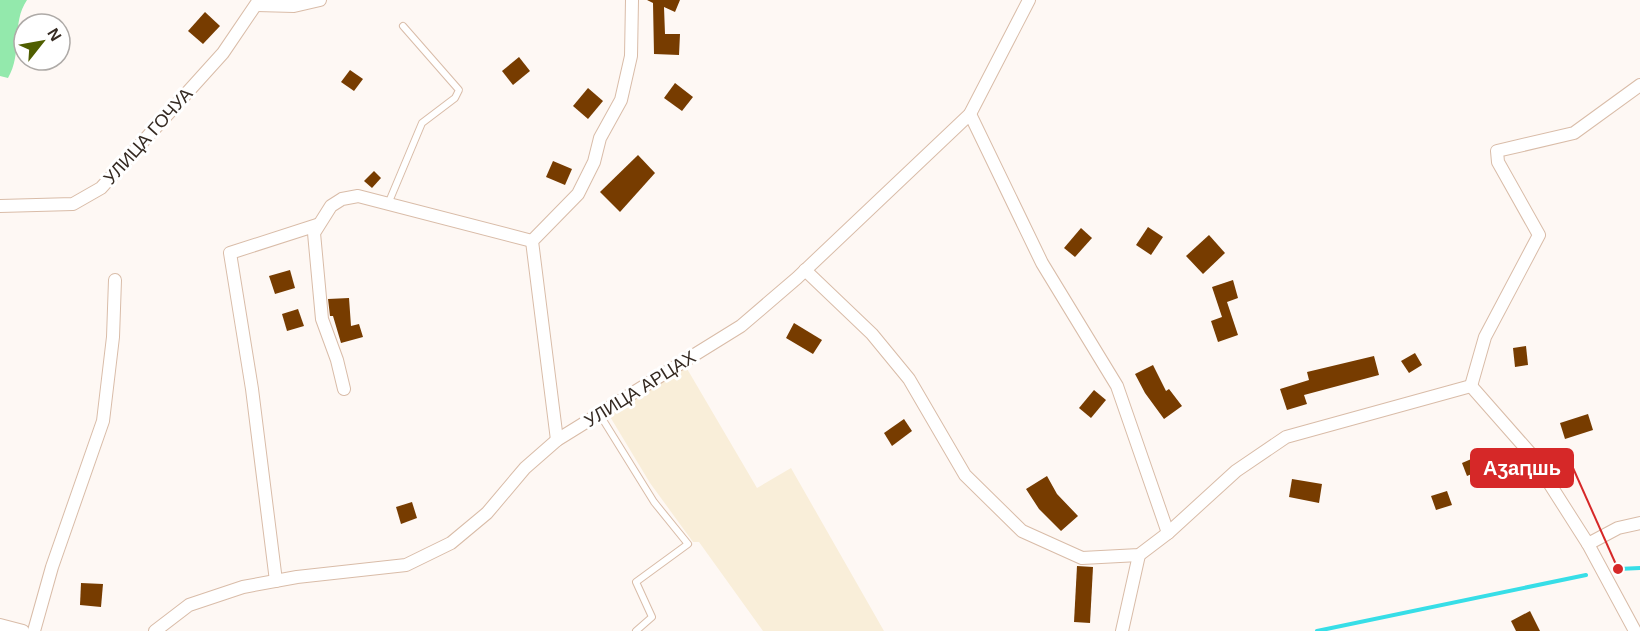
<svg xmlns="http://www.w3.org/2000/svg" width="1640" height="631" font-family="Arial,sans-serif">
  <rect width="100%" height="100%" fill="#fef8f4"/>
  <polygon fill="#f9eed9" points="686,367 757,488 791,468 884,631 763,631 699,542 693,542 650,483 609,415"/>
  <path fill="#93e9ac" d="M0,0H27C11,23 23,53 8,78L0,76Z"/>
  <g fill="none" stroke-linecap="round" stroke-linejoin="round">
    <g stroke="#37dee7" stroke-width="4">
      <polyline points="1618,569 1640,568"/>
      <polyline points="1317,631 1586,575"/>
    </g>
  </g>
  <g fill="#773c00">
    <polygon points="647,0 680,0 675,12 664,7 665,34 680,34 679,55 654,54 653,3"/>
    <polygon points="205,12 220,26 203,44 188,31"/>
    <polygon points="519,57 530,71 513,85 502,71"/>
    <polygon points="350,70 363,79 354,91 341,82"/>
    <polygon points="675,83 693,97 682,111 664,98"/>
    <polygon points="588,88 603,101 588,119 573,106"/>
    <polygon points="638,155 655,173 620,212 600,192"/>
    <polygon points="553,161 572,169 565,185 546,177"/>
    <polygon points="374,171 381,178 372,188 364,181"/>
    <polygon points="1148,227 1163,237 1151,255 1136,245"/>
    <polygon points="1081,228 1092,238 1075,257 1064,248"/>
    <polygon points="1209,235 1225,253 1203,274 1186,256"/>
    <polygon points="290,270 295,288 275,294 269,276"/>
    <polygon points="1233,280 1238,298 1227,302 1238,335 1218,342 1211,321 1222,317 1212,287"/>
    <polygon points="349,298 351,326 359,324 363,337 341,343 333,316 330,316 328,299"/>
    <polygon points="298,309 304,326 287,331 282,314"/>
    <polygon points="794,323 822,340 813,354 786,338"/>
    <polygon points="1526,346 1528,365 1515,367 1513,348"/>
    <polygon points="1415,353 1422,365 1409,373 1401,361"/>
    <polygon points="1374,356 1379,375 1304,395 1307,404 1287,410 1280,389 1309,380 1307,372"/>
    <polygon points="1153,365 1166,391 1169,389 1182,406 1164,419 1145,393 1135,374"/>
    <polygon points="1094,390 1106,400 1091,418 1079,408"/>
    <polygon points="1588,414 1593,430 1565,439 1560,423"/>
    <polygon points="904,419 912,431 892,446 884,433"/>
    <polygon points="1483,454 1488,467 1467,476 1462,463"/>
    <polygon points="1047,476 1057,494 1078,516 1061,531 1039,509 1026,489"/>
    <polygon points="1292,479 1322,484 1319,503 1289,497"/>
    <polygon points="1447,491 1452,505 1436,510 1431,496"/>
    <polygon points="412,502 417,518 401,524 396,507"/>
    <polygon points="1077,566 1093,567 1090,623 1074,622"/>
    <polygon points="81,583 103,584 101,607 80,605"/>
    <polygon points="1530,611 1540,631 1516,631 1511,621"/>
  </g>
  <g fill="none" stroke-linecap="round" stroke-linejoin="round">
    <defs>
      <g id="service">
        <polyline points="388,204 422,123 455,98 459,90 403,26"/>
        <polyline points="600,415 654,502 688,544 636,582 652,617 636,631"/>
      </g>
      <g id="minor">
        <polyline points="257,5 294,6 320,0"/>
        <polyline points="970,114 1042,263 1117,386 1168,533"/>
        <polyline points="0,206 73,204 101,188 223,53 259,0"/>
        <polyline points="805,270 872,334 909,379 965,475 1022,531 1082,558 1139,555 1168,533 1236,471 1286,437 1471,386"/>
        <polyline points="1471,386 1485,337 1539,235 1498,162 1497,151 1574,133 1640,85"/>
        <polyline points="1471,386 1530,453 1588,544 1635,631"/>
        <polyline points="344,389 337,360 322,319 314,233 331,206 342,199 358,196 532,241"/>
        <polyline points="557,440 532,241 578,194 594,162 600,138 621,100 631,56 632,0"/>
        <polyline points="1588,544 1618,528 1640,523"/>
        <polyline points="276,581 252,389 230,253 317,225"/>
        <polyline points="0,625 23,631"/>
        <polyline points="34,631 52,567 103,421 113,337 115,280"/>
        <polyline points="155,631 189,605 243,587 297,577 406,565 451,543 487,513 525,468 557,440 741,326 797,278 970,114 1029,0"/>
        <polyline points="1122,631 1139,555"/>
      </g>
    </defs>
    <use href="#service" stroke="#d9bca8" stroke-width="8"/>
    <use href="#minor" stroke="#d9bca8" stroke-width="14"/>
    <use href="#service" stroke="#fff" stroke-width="6"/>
    <use href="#minor" stroke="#fff" stroke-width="12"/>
  </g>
  <g text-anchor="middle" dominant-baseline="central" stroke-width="6" stroke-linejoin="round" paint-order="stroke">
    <g font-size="18" fill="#352a22" stroke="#fff">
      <text transform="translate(148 136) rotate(-48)">УЛИЦА ГОЧУА</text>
      <text transform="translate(640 389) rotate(-32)">УЛИЦА АРЦАХ</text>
    </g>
  </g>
  <path fill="none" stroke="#d62828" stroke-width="2" d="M1618 569L1573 468"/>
  <circle fill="#d62828" stroke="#fff" stroke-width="2" cx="1618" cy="569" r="6"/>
  <rect fill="#d62828" stroke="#d62828" stroke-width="2" x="1471" y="449" width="102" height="38" rx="6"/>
  <g font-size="20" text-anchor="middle" font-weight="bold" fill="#fff">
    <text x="1522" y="475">Аӡаԥшь</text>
  </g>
  <g transform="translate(42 42) rotate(59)"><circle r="28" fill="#ffffff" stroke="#aeaaa7" stroke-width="1.5"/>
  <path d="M0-4.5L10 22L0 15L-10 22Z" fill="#4f5e00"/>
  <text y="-9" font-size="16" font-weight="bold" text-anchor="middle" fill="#352a22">N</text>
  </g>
</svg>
